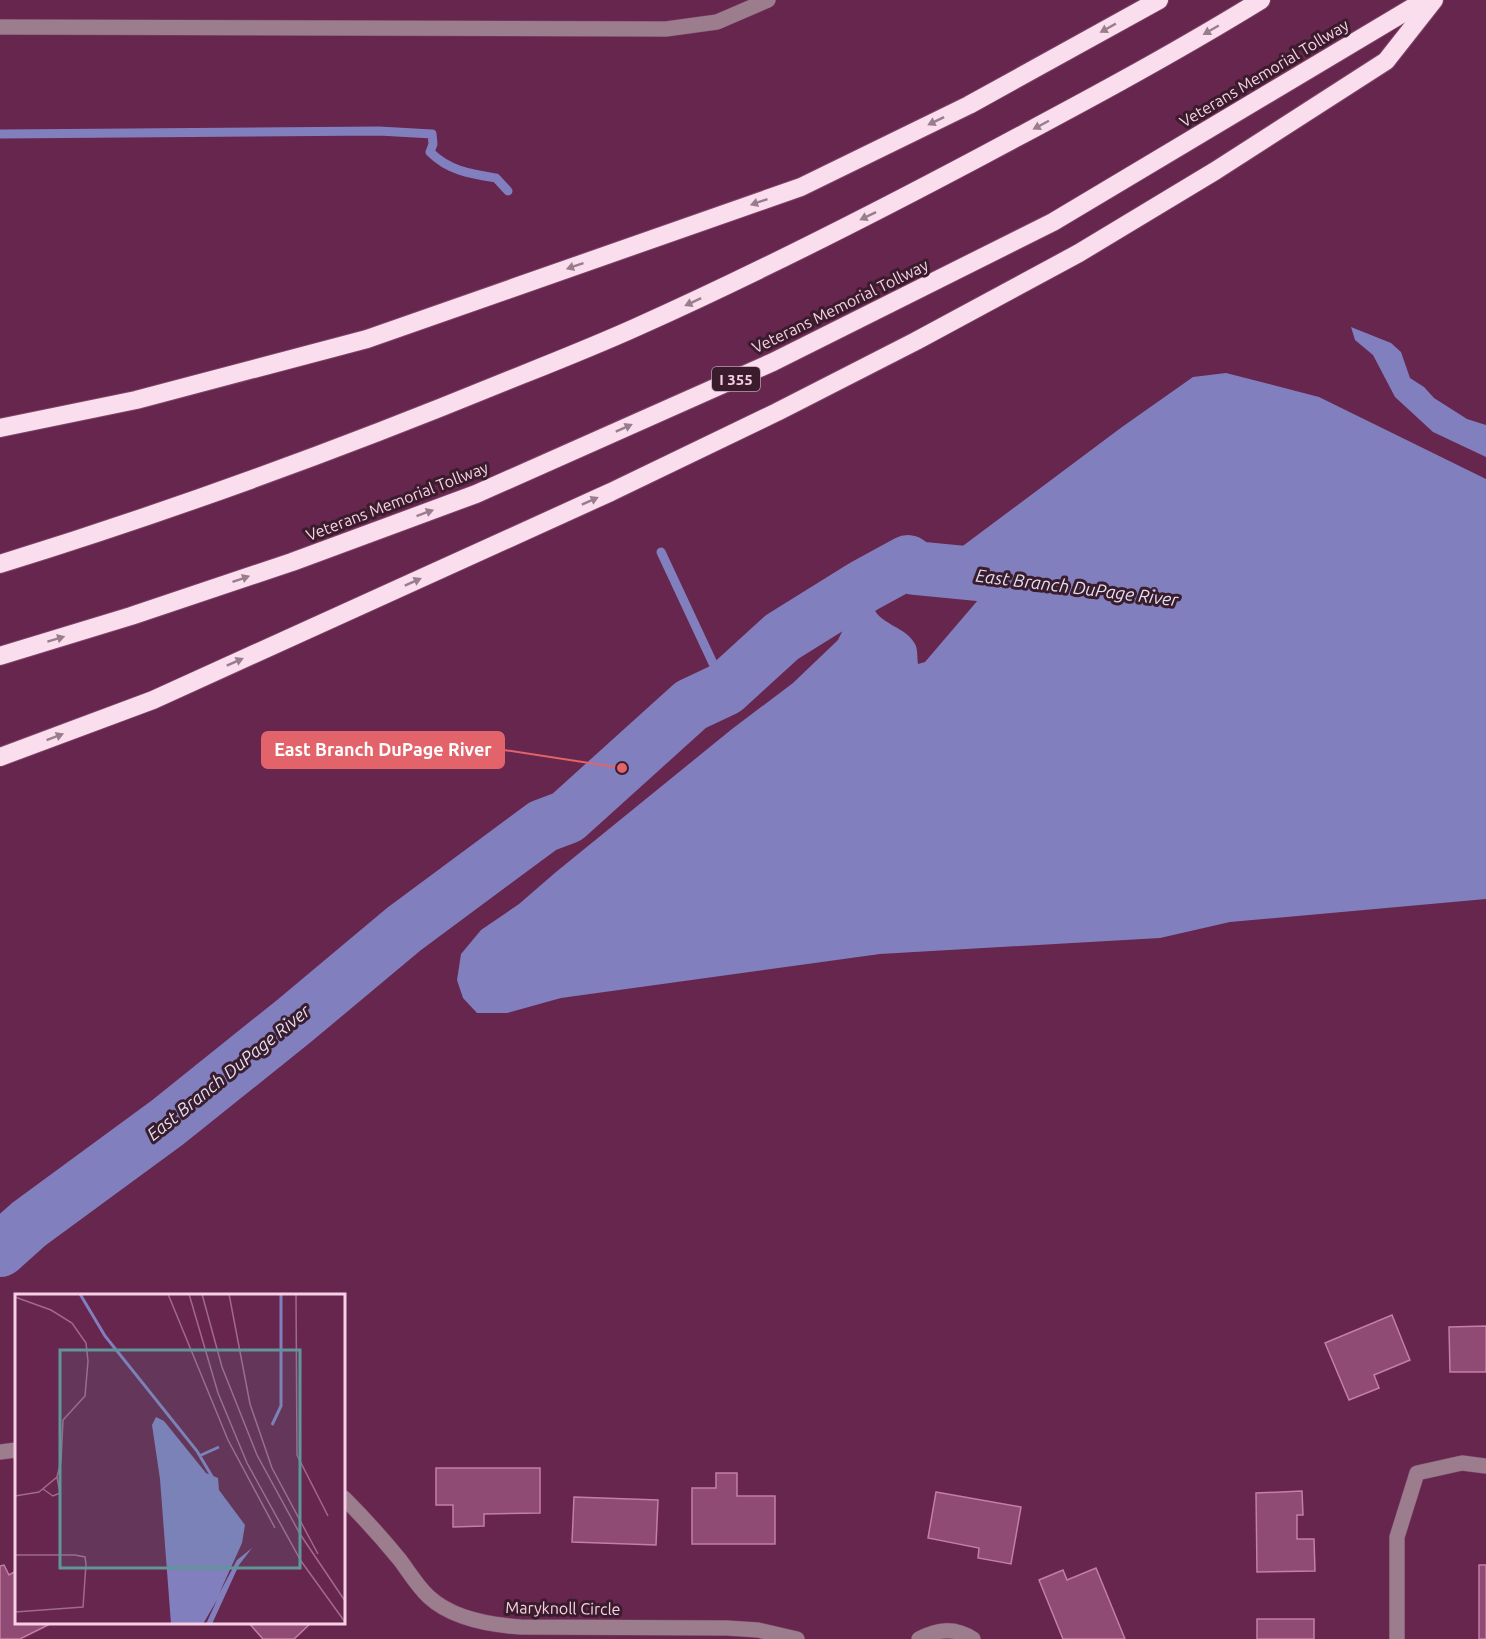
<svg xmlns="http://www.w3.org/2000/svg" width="1486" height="1639" font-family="Ubuntu,sans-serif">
  <rect width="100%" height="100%" fill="#66264e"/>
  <g fill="#817fbd" fill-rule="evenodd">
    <polygon points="1351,327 1391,343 1401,352 1410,378 1424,387 1434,398 1467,419 1486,425 1486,457 1433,432 1395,397 1373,355 1355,340"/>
    <path d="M1226,373L1319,397L1486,479V899L1230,922L1160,938L880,954L561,998L507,1013H477L463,998L457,980L461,954L481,930L519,904L556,872L732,729L793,683L838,640L864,586L871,563L908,562L915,568L952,554L1122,427L1193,377ZM939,586L976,595L978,600L925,662L918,664C917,658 918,649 915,644C906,627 882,625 874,609C887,584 914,587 939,586Z"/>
  </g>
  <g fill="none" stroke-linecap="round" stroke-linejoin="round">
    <g stroke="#817fbd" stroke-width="9">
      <path d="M0,134L379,131L432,134L433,144L430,152C449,171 471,174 496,178L508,191"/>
      <polyline points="661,552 725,689"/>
    </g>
    <polyline stroke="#817fbd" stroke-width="54" points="0,1250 29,1224 168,1122 294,1021 404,929 543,826 567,817 691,705 725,689 782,637 864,586 908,562 915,568 987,575"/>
  </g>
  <g fill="#8f4b73" stroke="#c67da7" stroke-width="1.5">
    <polygon points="1392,1315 1410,1360 1374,1375 1379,1388 1349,1400 1325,1343"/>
    <polygon points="1486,1326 1486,1372 1450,1372 1449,1327"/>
    <polygon points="436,1468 540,1468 540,1513 484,1514 484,1526 453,1527 453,1505 436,1505"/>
    <polygon points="716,1473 737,1473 737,1496 775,1496 775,1544 692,1544 692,1488 716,1488"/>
    <polygon points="1302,1491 1303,1515 1297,1515 1297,1539 1314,1539 1315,1571 1257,1572 1256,1493"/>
    <polygon points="936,1492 1021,1507 1011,1564 978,1558 979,1548 928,1538"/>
    <polygon points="574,1497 658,1500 656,1545 572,1542"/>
    <polygon points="4,1565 9,1575 16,1571 16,1622 54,1622 20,1639 0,1639 0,1566"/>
    <rect x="1479" y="1565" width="7" height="74"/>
    <polygon points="1096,1568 1125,1639 1063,1639 1039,1580 1063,1570 1067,1580"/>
    <rect x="1257" y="1619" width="57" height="20"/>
    <polygon points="248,1622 312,1622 294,1639 263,1639"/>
  </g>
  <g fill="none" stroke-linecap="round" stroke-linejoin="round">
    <defs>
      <g id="minor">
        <polyline points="0,27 666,29 717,22 768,0"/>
        <polyline points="0,1452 16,1450"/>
        <path d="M344,1498C364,1518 382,1538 400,1560C409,1572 418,1587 429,1597C453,1619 490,1625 521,1627L727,1628L758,1630L797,1639"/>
        <path d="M919,1639C938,1629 955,1627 973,1639"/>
        <polyline points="1397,1639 1397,1537 1417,1473 1462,1463 1486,1466"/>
      </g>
      <g id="highway">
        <polyline points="0,428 136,400 367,339 801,187 969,105 1159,0"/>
        <path d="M0,564C171,511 338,450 504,382C549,364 595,346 639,326C755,274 869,216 982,156C1076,106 1170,56 1261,0"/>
        <polyline points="0,656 131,616 292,562 476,494 773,362 1053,222 1425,0"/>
        <polyline points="0,757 153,700 611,492 777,412 916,341 1079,253 1215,171 1386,61 1434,0"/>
      </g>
    </defs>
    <use href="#minor" stroke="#804569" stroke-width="16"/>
    <use href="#highway" stroke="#804569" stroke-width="20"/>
    <use href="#minor" stroke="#9b7d8d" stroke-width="15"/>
    <use href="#highway" stroke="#fadeed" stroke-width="18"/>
  </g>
  <defs><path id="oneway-solid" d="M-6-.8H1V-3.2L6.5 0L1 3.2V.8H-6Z" transform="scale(1.5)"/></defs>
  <g fill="#9a7d8d">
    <use href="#oneway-solid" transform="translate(1108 28) rotate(151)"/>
    <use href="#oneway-solid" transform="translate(1211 30) rotate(150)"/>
    <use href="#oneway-solid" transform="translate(936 121) rotate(154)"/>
    <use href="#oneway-solid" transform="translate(1041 125) rotate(152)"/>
    <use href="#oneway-solid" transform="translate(759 202) rotate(161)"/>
    <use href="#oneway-solid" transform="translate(868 216) rotate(154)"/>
    <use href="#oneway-solid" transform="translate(575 266) rotate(161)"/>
    <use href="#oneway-solid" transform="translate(693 302) rotate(155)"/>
    <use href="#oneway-solid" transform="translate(624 428) rotate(-24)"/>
    <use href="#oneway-solid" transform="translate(590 501) rotate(-24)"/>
    <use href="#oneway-solid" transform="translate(425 513) rotate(-20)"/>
    <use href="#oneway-solid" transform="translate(241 579) rotate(-19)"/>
    <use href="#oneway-solid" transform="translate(413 582) rotate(-24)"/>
    <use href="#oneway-solid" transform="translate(56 639) rotate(-17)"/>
    <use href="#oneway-solid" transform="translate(235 662) rotate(-24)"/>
    <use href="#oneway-solid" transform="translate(55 737) rotate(-21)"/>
  </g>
  <g text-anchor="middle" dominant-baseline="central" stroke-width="6" stroke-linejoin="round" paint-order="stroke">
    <rect fill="#3a1c2d" stroke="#bf9aae" stroke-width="1.5" x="712" y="367" width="48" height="24" rx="4.5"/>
    <g font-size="15" font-weight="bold" fill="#f8d0e5">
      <text x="736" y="379">I 355</text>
    </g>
    <g font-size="16" fill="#f8d0e5" stroke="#3a1c2d">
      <text transform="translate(1264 73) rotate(-31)">Veterans Memorial Tollway</text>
      <text transform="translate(840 306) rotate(-26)">Veterans Memorial Tollway</text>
      <text transform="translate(397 501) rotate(-21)">Veterans Memorial Tollway</text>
      <text transform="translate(563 1608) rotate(1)">Maryknoll Circle</text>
    </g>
    <g font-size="18" font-style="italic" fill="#dfdff2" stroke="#3a1c2d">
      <text transform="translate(1077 587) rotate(7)">East Branch DuPage River</text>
      <text transform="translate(228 1072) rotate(-39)">East Branch DuPage River</text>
    </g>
  </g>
  <g transform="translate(15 1294)">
    <rect width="330" height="330" fill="#66264e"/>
    <path d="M141,123L149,127L191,179L203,184L204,196L230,231L227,249L204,300L222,266L237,254L224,271L197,330H191L202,306L188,330H156L145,185L137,131Z" fill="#817fbd"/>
    <path fill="none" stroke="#817fbd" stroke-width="3" d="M65,0L90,42L182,157L202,191M257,131L266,112V0M184,162L204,153"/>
    <path fill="none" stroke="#a06a8a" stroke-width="1.5" d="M153,0L213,146L260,234M174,0L203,99L232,169L286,267L330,328M187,0L207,73L242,161L285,240L330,307M214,0L235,110L257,174L303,260M281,0L282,161L313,222M0,3L36,16L57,29L71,49L73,67L70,102L48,126L46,167L42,183L24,198L0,202M28,195L38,202L45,199L42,183M0,261H60L70,263L71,270L68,313L0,318"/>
    <path fill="#619698" fill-opacity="0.15" stroke="#619698" stroke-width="3" d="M45,56H285V274H45Z"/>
    <rect width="330" height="330" fill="none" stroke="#f8d0e5" stroke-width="3"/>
  </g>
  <path fill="none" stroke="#e2636a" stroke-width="2" d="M622 768L504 750"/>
  <circle fill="#e2636a" stroke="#3a1c2d" stroke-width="2" cx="622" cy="768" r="6"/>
  <rect fill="#e2636a" stroke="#e2636a" stroke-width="2" x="262" y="732" width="242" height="36" rx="6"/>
  <g font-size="18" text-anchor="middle" font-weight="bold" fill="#fff">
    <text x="383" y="756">East Branch DuPage River</text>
  </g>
</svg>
